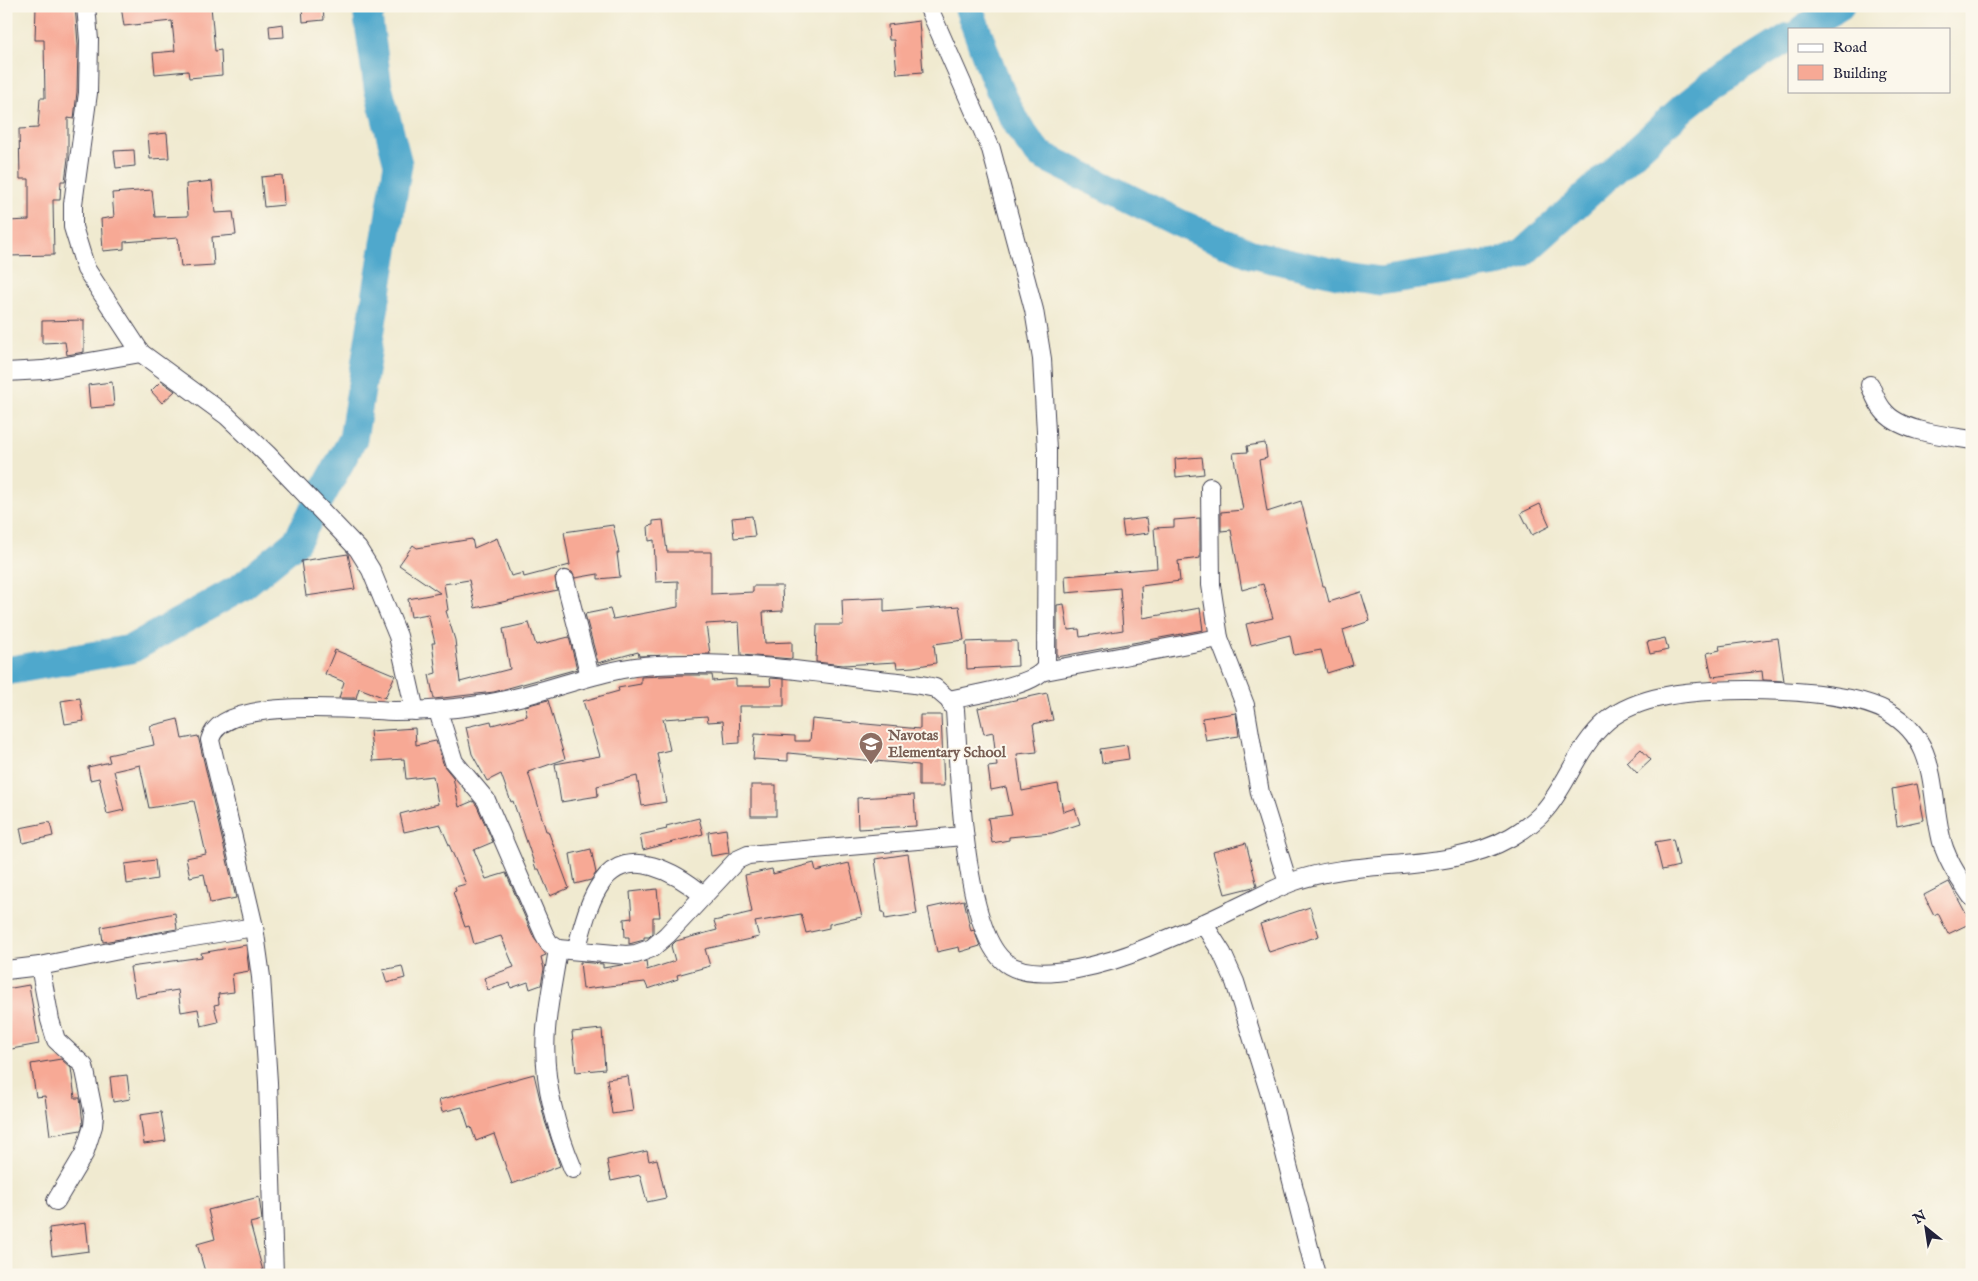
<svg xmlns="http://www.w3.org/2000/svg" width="1978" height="1281" font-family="'IM FELL English',serif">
  <rect width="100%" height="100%" fill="#fbf7ec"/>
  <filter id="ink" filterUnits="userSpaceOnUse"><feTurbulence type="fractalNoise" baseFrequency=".02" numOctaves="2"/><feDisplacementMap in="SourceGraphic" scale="10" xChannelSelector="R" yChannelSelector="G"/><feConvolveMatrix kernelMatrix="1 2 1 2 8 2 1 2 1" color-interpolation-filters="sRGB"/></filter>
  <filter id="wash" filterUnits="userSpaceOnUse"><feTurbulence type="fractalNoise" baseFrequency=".0096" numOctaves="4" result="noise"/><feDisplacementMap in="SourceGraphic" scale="20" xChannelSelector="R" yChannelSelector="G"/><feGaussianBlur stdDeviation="1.12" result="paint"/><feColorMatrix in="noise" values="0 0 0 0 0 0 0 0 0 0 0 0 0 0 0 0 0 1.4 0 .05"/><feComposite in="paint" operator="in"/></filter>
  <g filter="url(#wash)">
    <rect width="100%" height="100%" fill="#f0ead0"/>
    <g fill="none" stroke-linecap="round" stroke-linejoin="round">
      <g stroke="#4fa8cc" stroke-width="29">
        <path d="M968,6C987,56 1003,114 1039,154L1179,223L1251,254L1347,276L1380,281L1502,262L1524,252L1684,107L1709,87L1789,37"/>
        <polyline points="1803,29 1840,6"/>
        <polyline points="6,671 131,649 240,588 296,542 353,439 398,164 378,87 368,17 373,6"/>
      </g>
    </g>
    <g id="blocks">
      <g fill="#f7a995">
        <polygon points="36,6 75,6 78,44 77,92 74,119 68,118 68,158 65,181 61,181 60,200 53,200 54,255 8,256 8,221 29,220 29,179 20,179 19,129 38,128 40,98 45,98 44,40 35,40"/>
        <polygon points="121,6 211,6 215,51 221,50 222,75 189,78 188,71 155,74 153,53 175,51 172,21 124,26"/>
        <polygon points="302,6 323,6 324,20 303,22"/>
        <polygon points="919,21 923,72 897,74 894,40 889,40 888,25"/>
        <polygon points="283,24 284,37 270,38 269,26"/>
        <polygon points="167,133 169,158 150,159 148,135"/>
        <polygon points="134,150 135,166 116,168 114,151"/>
        <polygon points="282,175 284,205 264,207 261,177"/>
        <polygon points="212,181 215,213 233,212 236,235 212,237 214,265 181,267 178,238 124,242 124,249 103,251 101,219 114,217 112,193 152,190 155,217 188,216 186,184"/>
        <polygon points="84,320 84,352 67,355 65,342 42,343 42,321"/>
        <polygon points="161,381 175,391 162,403 151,391"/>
        <polygon points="112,382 114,406 90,408 88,385"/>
        <polygon points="1265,443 1267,458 1259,460 1267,512 1301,501 1323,586 1325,586 1329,602 1361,592 1370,621 1343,630 1353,665 1327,673 1321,650 1294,655 1290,635 1251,645 1246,624 1273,618 1263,584 1242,590 1231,530 1221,531 1221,512 1243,510 1233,453 1248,452 1247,446"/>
        <polygon points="1202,457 1204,474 1176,477 1175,459"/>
        <polygon points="1540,504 1550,526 1532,535 1521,513"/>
        <polygon points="752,516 755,536 734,538 732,518"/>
        <polygon points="1147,518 1149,533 1124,536 1122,521"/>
        <polygon points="1200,518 1200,558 1178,561 1180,581 1141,586 1143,618 1200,608 1203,630 1057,657 1057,605 1064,604 1068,630 1079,629 1080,637 1123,630 1120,588 1066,593 1065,576 1157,568 1154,528 1174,527 1174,520"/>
        <polygon points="663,520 667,552 711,552 711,594 753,592 753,586 782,586 783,611 763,612 765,643 792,642 792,659 741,655 739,622 706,624 710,654 639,656 638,652 598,663 585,614 610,609 613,619 678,607 678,581 656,582 654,540 649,541 648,526 653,525 653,521"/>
        <polygon points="613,525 619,553 617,553 620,577 598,579 598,574 575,578 572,572 563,570 555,577 557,590 475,608 469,580 444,584 448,610 446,611 455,640 460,682 510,669 503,629 529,623 536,645 569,637 577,669 494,692 434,699 429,675 436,673 432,643 435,643 428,614 411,617 408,599 440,593 399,565 413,545 417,548 472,539 474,548 497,538 511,576 523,573 524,577 570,565 564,532"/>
        <polygon points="348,554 355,589 306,596 301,561"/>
        <polygon points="884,598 884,612 959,606 964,640 934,644 936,663 913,667 897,668 896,662 843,665 816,662 817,625 843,625 842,600"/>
        <polygon points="1665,638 1668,650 1650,654 1647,642"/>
        <polygon points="1778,638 1784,681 1763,680 1762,671 1712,677 1707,653 1720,650 1719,646"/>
        <polygon points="991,641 1017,641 1018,666 967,669 966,642"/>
        <polygon points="335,650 395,675 385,698 359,688 356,698 339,698 344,682 325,674"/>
        <polygon points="682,675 712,675 713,681 736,679 736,686 771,686 770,678 784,679 784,706 739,706 740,743 725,744 723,721 708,722 707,716 663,719 670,750 657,753 666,802 642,806 637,776 597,786 598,796 561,802 555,764 600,756 583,701 619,691 618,688 641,684 641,677"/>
        <polygon points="1047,693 1053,720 1033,724 1037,752 1017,754 1022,791 1058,784 1063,812 1075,808 1080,824 1052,833 1009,837 1009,840 992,843 988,818 1012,815 1006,787 991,790 988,767 997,766 993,732 984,734 978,708"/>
        <polygon points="80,698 84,721 65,724 61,701"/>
        <polygon points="548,700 565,759 528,772 546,831 548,831 569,888 550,896 539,869 536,869 513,801 511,802 501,774 487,781 472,754 466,727 491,721 492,725 527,716 525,706"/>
        <polygon points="1236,713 1239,736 1206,741 1202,718"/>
        <polygon points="920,715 941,715 944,786 919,786 919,765 788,753 788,761 753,759 755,734 795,736 795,741 810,741 812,719 920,729"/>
        <polygon points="178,719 182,739 198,736 236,898 210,903 204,874 190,877 186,858 206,854 194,801 149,808 140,765 114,771 124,810 107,814 99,778 90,780 88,767 110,762 108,755 154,745 150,726"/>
        <polygon points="415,728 416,745 436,741 444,766 453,777 459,807 473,801 477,806 493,842 474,850 486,879 506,873 534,938 546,955 541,957 544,969 541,985 530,989 528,982 511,988 510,983 488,990 484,978 514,967 501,936 474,944 469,926 465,927 453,892 456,891 455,887 466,884 440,824 404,832 400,814 438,804 433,776 406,779 404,759 373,761 370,731"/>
        <polygon points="1127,745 1129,759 1102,763 1100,749"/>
        <polygon points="1641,749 1651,760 1637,773 1627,762"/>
        <polygon points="1917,784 1924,820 1897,826 1892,789"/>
        <rect x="751" y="785" width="25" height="31"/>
        <polygon points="914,795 916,826 858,829 857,798"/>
        <polygon points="699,818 703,834 643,850 640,835 667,829 666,826"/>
        <polygon points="50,822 53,836 23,843 20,828"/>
        <polygon points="726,829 729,853 711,856 708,832"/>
        <polygon points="1673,839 1679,866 1662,870 1655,842"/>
        <polygon points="1246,843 1257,886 1225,894 1213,852"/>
        <polygon points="591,849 596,873 591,880 575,884 570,854"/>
        <polygon points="908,854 917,914 885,919 884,912 882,912 875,859"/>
        <polygon points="155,860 157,879 127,884 125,864"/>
        <polygon points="814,863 816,871 849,863 862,917 829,924 829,928 806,933 801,914 755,922 759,937 705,949 710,966 677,975 678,979 648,989 645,982 583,989 580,962 603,964 603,968 646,961 647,970 675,961 671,946 676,941 717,930 714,921 752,912 745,875 772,869 773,874"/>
        <polygon points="1949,882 1971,923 1948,934 1938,913 1934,915 1924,895"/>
        <polygon points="657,889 660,917 653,917 653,933 649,937 644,937 644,940 629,944 629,937 625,937 624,919 632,918 630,892"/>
        <polygon points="964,900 971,931 974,930 980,946 960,952 959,947 937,952 928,908"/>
        <polygon points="1310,907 1319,936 1269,952 1260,924"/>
        <polygon points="175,913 177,929 103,942 101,927"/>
        <polygon points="246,945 249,971 232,974 234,992 218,994 219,1004 214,1005 218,1022 201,1026 198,1009 181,1012 178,990 135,997 130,967 202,957 201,953"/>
        <polygon points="402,966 405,978 387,983 383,970"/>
        <polygon points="29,985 39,1044 6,1050 6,989"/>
        <polygon points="602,1029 605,1069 576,1072 572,1032"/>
        <polygon points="61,1059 71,1068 75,1098 80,1098 83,1124 81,1130 50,1135 45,1096 36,1097 31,1064"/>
        <polygon points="534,1074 545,1121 560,1166 512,1184 494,1134 476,1141 471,1127 469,1128 462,1107 442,1112 439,1100"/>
        <polygon points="127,1075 130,1099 113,1102 110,1077"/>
        <polygon points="628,1076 633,1111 612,1114 607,1079"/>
        <polygon points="161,1112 166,1141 144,1144 140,1115"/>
        <polygon points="647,1151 649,1161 657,1159 666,1198 647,1202 640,1175 611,1181 607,1160"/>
        <polygon points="259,1197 262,1220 250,1223 263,1271 252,1275 206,1275 197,1244 215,1239 208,1210"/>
        <polygon points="86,1223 89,1251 52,1256 49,1228"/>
      </g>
    </g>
  </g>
  <g filter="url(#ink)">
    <use href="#blocks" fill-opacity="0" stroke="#414051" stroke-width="1"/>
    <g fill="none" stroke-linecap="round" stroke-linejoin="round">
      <defs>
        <g id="minor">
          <polyline points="86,6 89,40 88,93 73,204 73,227 86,269 141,353 227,416 267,454 358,549 371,570 398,636 415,711"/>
          <path d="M928,6L991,149L1034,310L1042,359L1047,450L1046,666C1038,686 970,695 949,700"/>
          <polyline points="6,372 43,370 141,353"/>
          <path d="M1870,385C1874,394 1877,403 1883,410C1899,432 1947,436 1972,440"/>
          <polyline points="1210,487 1211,585 1219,638"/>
          <polyline points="565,580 590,676"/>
          <polyline points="1045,671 1219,638 1245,705 1260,793 1288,883"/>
          <polyline points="438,711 454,762 486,800 544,934 549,943 558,949 626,955 636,954 652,948 667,935 737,860 748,855 963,836"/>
          <polyline points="1203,923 1222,953 1235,982 1269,1091 1316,1275"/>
          <path d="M558,949C554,976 548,1003 546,1030C542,1077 555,1126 573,1169"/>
          <path d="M576,950C583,927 588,901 602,882C628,844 678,874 703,895"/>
          <polyline points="40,966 50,1020 56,1040 84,1066 94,1115 93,1126 84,1154 56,1201"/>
          <polyline points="6,970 40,966 139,946 254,927"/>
          <path d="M274,1275L268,1082L261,977L254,927L210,740C220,695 359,710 394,711C434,711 472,708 510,699C560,688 606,667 657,665C724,661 794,669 860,678C885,681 911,682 935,688L949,700L955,710C959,764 962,930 1006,963C1037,986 1113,962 1146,948C1175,936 1204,924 1232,910C1252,901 1271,890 1292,882C1362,856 1444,875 1511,837C1523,830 1536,821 1545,810C1569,782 1577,747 1607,721C1623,707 1646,700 1666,696C1716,686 1845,687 1888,712C1937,740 1930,786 1940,833C1944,857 1959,878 1972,897"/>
        </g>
      </defs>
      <use href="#minor" stroke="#414051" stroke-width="20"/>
      <use href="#minor" stroke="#fff" stroke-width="18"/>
    </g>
  </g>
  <defs>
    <symbol id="school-pin" viewBox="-11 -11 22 30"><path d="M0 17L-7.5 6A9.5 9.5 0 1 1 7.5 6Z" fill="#8d6e63" stroke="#fbf7ec"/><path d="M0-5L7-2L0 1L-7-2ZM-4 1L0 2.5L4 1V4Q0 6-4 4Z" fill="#fff"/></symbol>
  </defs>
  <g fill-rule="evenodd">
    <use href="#school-pin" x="857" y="730" width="28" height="38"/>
  </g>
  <g text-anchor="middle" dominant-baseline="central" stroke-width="4" stroke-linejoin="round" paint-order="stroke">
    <g font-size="15" font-weight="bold" fill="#785e54" stroke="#fbf7ec" text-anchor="start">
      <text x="888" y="735">Navotas<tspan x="888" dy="17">Elementary School</tspan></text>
    </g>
  </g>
  <rect width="1978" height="1281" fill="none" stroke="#fbf7ec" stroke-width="25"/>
  <rect x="1788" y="28" width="162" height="65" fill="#fbf7ec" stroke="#a4a2a5"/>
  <rect x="1798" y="44" width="25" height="8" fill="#ffffff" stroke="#a4a2a5"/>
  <text x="1833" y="52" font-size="15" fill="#22223b">Road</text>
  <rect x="1798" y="65" width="25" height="15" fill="#f7a995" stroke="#a4a2a5"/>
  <text x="1833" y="78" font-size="15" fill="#22223b">Building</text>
  <g transform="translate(1926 1228) rotate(330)" stroke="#fbf7ec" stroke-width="4" paint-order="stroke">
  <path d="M0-4L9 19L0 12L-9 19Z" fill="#22223b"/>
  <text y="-8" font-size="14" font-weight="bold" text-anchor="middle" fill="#22223b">N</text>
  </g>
</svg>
